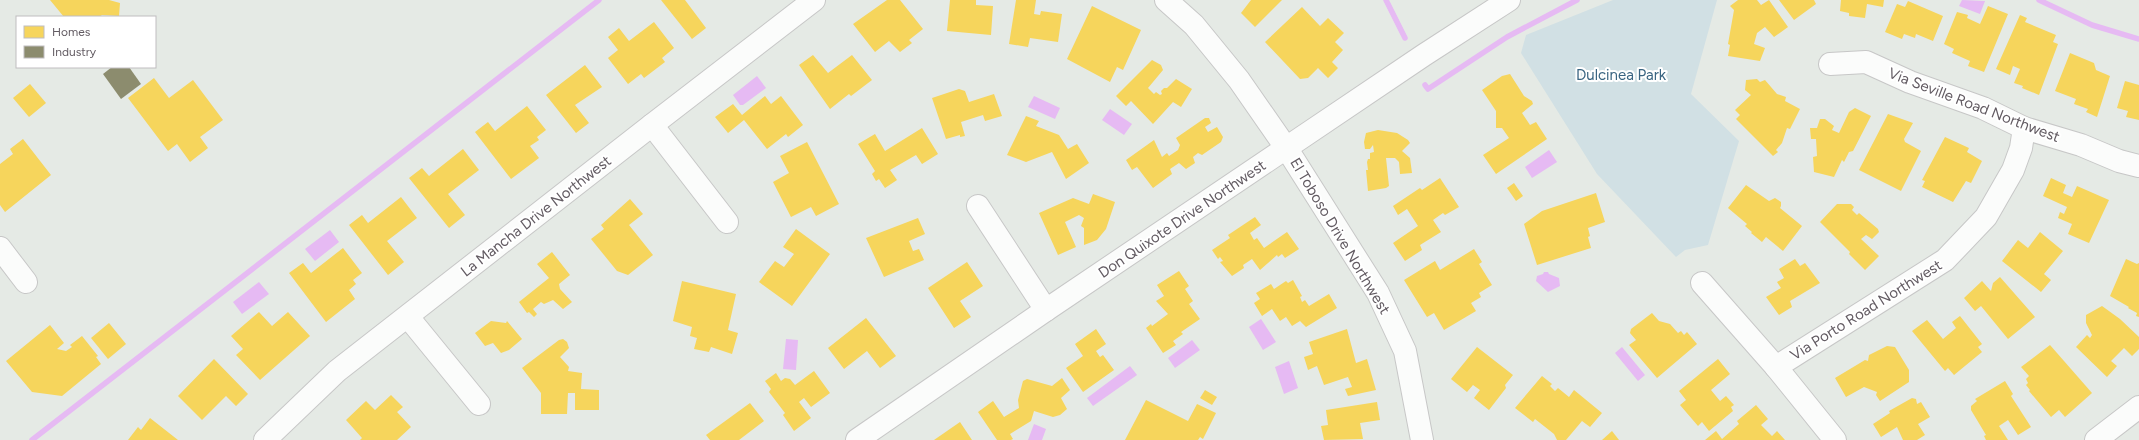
<svg xmlns="http://www.w3.org/2000/svg" width="2139" height="440" font-family="Figtree,sans-serif">
  <rect width="100%" height="100%" fill="#e5eae5"/>
  <polygon fill="#d1e0e4" points="1613,0 1717,0 1691,94 1739,141 1708,245 1685,250 1676,257 1597,174 1521,53 1526,35"/>
  <g fill="#e6baf3">
    <polygon points="1962,0 1985,1 1980,14 1959,6"/>
    <polygon points="757,76 766,88 743,105 740,105 733,95"/>
    <polygon points="1034,96 1060,108 1055,119 1028,107"/>
    <polygon points="1110,109 1132,124 1124,135 1102,120"/>
    <polygon points="1549,150 1557,162 1532,178 1525,167"/>
    <polygon points="330,230 339,242 315,261 305,249"/>
    <polygon points="1544,272 1548,272 1549,274 1559,278 1560,286 1548,292 1536,281 1537,276 1543,274"/>
    <polygon points="259,282 269,294 242,314 233,302"/>
    <polygon points="1261,319 1276,342 1263,350 1249,327"/>
    <polygon points="786,339 798,340 796,370 783,369"/>
    <polygon points="1192,340 1200,350 1175,368 1168,358"/>
    <polygon points="1622,347 1645,375 1638,381 1615,353"/>
    <polygon points="1289,361 1298,388 1284,394 1275,367"/>
    <polygon points="1130,366 1137,375 1093,406 1087,398"/>
    <polygon points="1034,424 1046,429 1042,440 1028,440"/>
  </g>
  <g fill="#f6d55c">
    <polygon points="50,0 109,0 120,3 119,16 102,15 99,17 64,17"/>
    <polygon points="661,0 685,0 706,28 692,39"/>
    <polygon points="887,0 900,0 923,29 909,40 912,43 900,52 889,41 875,52 853,24"/>
    <polygon points="950,0 976,0 976,5 993,6 991,35 947,31"/>
    <polygon points="1016,0 1036,0 1034,14 1040,15 1041,11 1062,14 1058,42 1030,38 1028,47 1009,44"/>
    <polygon points="1251,0 1282,0 1255,27 1241,13"/>
    <polygon points="1738,0 1757,0 1761,5 1769,0 1788,27 1774,37 1765,27 1757,33 1754,44 1765,48 1760,61 1728,56 1730,45 1728,44 1734,10 1730,6"/>
    <polygon points="1779,0 1814,0 1816,4 1794,20"/>
    <polygon points="1841,0 1884,0 1883,7 1867,4 1865,18 1849,16 1849,13 1840,11"/>
    <polygon points="1908,1 1943,16 1933,41 1916,34 1915,38 1904,34 1902,39 1885,32 1897,4 1905,7"/>
    <polygon points="1092,6 1141,30 1123,70 1117,67 1110,82 1067,59"/>
    <polygon points="1988,6 2008,14 1984,72 1968,66 1970,61 1952,53 1954,49 1944,44 1957,12 1968,15 1967,18 1980,24"/>
    <polygon points="1302,7 1320,26 1328,18 1344,33 1335,42 1343,50 1332,62 1338,68 1328,78 1318,68 1308,78 1300,79 1265,42"/>
    <polygon points="2020,15 2027,18 2025,22 2056,35 2053,42 2058,44 2039,95 2022,88 2023,86 2014,83 2020,69 2013,66 2010,75 1996,69"/>
    <polygon points="654,22 674,48 662,58 665,62 644,78 641,74 628,84 608,58 618,50 608,37 619,28 629,41"/>
    <polygon points="2070,53 2094,63 2096,70 2110,76 2097,117 2086,112 2088,109 2074,104 2076,99 2055,91"/>
    <polygon points="813,55 828,73 852,55 872,80 851,96 849,94 830,109 799,65"/>
    <polygon points="1152,60 1161,65 1163,70 1148,88 1154,94 1156,92 1160,95 1162,94 1161,91 1164,88 1167,88 1176,79 1192,89 1181,107 1173,102 1153,124 1131,101 1126,106 1116,96"/>
    <polygon points="585,65 602,87 575,105 589,123 576,133 546,95"/>
    <polygon points="1510,74 1524,96 1532,101 1533,104 1522,113 1530,125 1536,122 1547,139 1496,174 1483,155 1509,138 1502,128 1496,128 1496,111 1482,90 1502,76"/>
    <polygon points="154,78 169,98 193,80 223,120 200,137 208,148 190,162 177,144 168,151 128,98"/>
    <polygon points="1757,79 1760,82 1765,80 1777,94 1786,97 1785,101 1800,109 1790,129 1787,128 1782,143 1776,150 1778,152 1773,156 1736,119 1740,115 1735,110 1751,95 1745,90 1746,80"/>
    <polygon points="2125,81 2139,85 2139,120 2126,117 2128,111 2117,108"/>
    <polygon points="30,84 46,103 29,117 13,98"/>
    <polygon points="959,89 965,91 969,102 994,94 1002,116 985,121 983,115 961,122 965,136 960,137 960,135 946,139 932,98"/>
    <polygon points="765,96 771,104 781,96 803,125 788,137 786,134 767,149 744,120 728,133 715,117 733,104 742,115"/>
    <polygon points="527,106 546,130 537,137 539,140 530,146 539,158 511,179 475,132 488,122 495,131"/>
    <polygon points="1855,108 1871,116 1853,151 1849,152 1844,162 1842,160 1834,177 1814,172 1813,157 1817,156 1816,139 1811,139 1810,128 1817,128 1820,119 1825,119 1834,126 1832,130 1839,133 1849,112"/>
    <polygon points="1888,114 1913,123 1904,139 1905,142 1921,151 1901,191 1859,170"/>
    <polygon points="1026,116 1039,121 1036,126 1059,135 1068,149 1077,144 1089,163 1066,179 1052,152 1026,162 1007,155"/>
    <polygon points="1205,118 1209,118 1211,123 1205,127 1208,132 1217,127 1223,137 1221,142 1202,155 1198,153 1193,157 1195,163 1186,169 1179,163 1170,169 1172,174 1153,188 1137,167 1132,170 1126,160 1154,140 1162,157 1167,153 1169,156 1178,150 1180,145 1176,138"/>
    <polygon points="922,128 938,154 922,164 916,155 890,170 897,180 885,188 879,179 876,181 872,174 875,171 858,144 875,134 885,151"/>
    <polygon points="1378,130 1397,133 1408,140 1410,143 1402,151 1410,158 1412,173 1400,174 1399,162 1395,158 1386,158 1389,186 1386,188 1368,191 1366,170 1368,170 1367,162 1368,159 1370,159 1370,153 1374,152 1373,145 1370,149 1365,149 1364,142 1366,133"/>
    <polygon points="1945,137 1969,148 1967,152 1982,161 1971,183 1966,181 1953,202 1922,187 1925,181 1922,180"/>
    <polygon points="23,139 51,175 5,212 0,205 0,164 13,154 10,149"/>
    <polygon points="807,142 839,204 816,216 811,207 791,217 773,182 789,173 780,156"/>
    <polygon points="463,149 479,170 448,194 465,215 449,228 409,178 422,168 429,176"/>
    <polygon points="1440,178 1459,207 1445,215 1443,213 1433,220 1441,232 1420,245 1422,250 1405,261 1393,243 1418,226 1407,209 1398,215 1393,206 1420,188 1422,190"/>
    <polygon points="2051,178 2066,185 2063,193 2072,197 2077,186 2109,200 2089,243 2068,234 2072,224 2058,218 2060,212 2064,214 2067,207 2043,196"/>
    <polygon points="1514,183 1523,196 1516,201 1507,188"/>
    <polygon points="1746,185 1769,201 1775,198 1781,202 1781,206 1780,208 1802,226 1783,251 1766,237 1762,242 1751,233 1752,232 1745,226 1747,224 1728,208"/>
    <polygon points="1596,193 1605,222 1588,228 1590,236 1588,237 1591,248 1537,265 1524,224 1542,211"/>
    <polygon points="1093,194 1115,202 1106,229 1097,240 1084,245 1084,228 1081,226 1084,218 1079,215 1065,222 1076,247 1058,255 1039,213 1073,198 1089,204"/>
    <polygon points="401,197 417,218 387,241 404,262 388,275 349,225 362,215 368,223"/>
    <polygon points="630,199 643,214 629,225 653,255 628,275 617,271 591,239 604,229 601,225"/>
    <polygon points="1837,204 1851,204 1854,207 1852,210 1857,215 1859,213 1878,229 1879,232 1872,239 1866,235 1861,239 1879,256 1865,270 1849,254 1850,252 1820,222"/>
    <polygon points="1255,217 1261,225 1250,233 1254,240 1257,238 1264,248 1287,232 1299,249 1285,258 1282,254 1278,257 1277,255 1260,270 1252,259 1243,265 1244,268 1232,276 1220,262 1223,261 1220,257 1218,259 1212,250 1230,238 1228,235"/>
    <polygon points="918,218 925,234 909,241 913,251 919,249 924,260 884,277 866,238"/>
    <polygon points="796,229 830,254 792,306 759,282 775,261 784,267 794,254 783,247"/>
    <polygon points="2040,232 2063,251 2044,274 2051,280 2041,292 2002,261 2018,240 2028,248"/>
    <polygon points="343,248 362,273 353,280 356,284 349,290 355,299 326,322 289,273 303,263 311,273"/>
    <polygon points="1474,249 1482,262 1479,264 1492,285 1479,293 1481,297 1471,303 1476,311 1444,330 1434,313 1427,317 1404,280 1435,261 1440,270"/>
    <polygon points="552,252 570,275 559,284 560,289 572,302 563,309 553,300 544,304 541,302 533,309 537,314 534,317 529,312 527,313 519,302 549,278 537,264"/>
    <polygon points="1795,259 1800,266 1805,263 1820,283 1790,301 1792,307 1779,315 1766,297 1781,288 1777,282 1784,278 1779,269"/>
    <polygon points="2126,259 2137,264 2139,263 2139,317 2136,316 2137,313 2128,308 2129,307 2110,296"/>
    <polygon points="967,262 983,286 960,301 971,317 954,328 928,288"/>
    <polygon points="1179,271 1189,286 1185,289 1193,301 1189,304 1200,319 1181,332 1183,334 1173,341 1176,345 1163,353 1146,328 1151,324 1152,326 1168,314 1156,301 1164,296 1157,285"/>
    <polygon points="2000,277 2035,317 2008,339 1981,306 1975,311 1964,298 1982,281 1991,291 1993,283"/>
    <polygon points="1293,280 1302,296 1300,297 1302,302 1305,300 1309,306 1329,294 1337,308 1306,327 1300,321 1292,326 1286,317 1280,321 1272,309 1262,316 1254,303 1260,299 1256,293 1271,284 1274,289 1286,281 1288,283"/>
    <polygon points="682,281 736,294 728,330 738,333 732,354 711,347 709,352 694,349 697,338 690,336 692,327 673,321"/>
    <polygon points="2102,306 2120,319 2139,337 2139,349 2132,356 2124,348 2111,361 2117,366 2107,377 2076,347 2087,335 2090,338 2092,335 2086,323 2086,315"/>
    <polygon points="259,312 272,326 288,312 310,336 260,380 236,355 243,349 231,336"/>
    <polygon points="1652,313 1659,321 1670,324 1678,333 1681,331 1684,335 1687,332 1697,344 1657,378 1629,345 1636,340 1630,333 1631,329"/>
    <polygon points="1960,316 1982,344 1978,347 1982,352 1954,375 1948,368 1945,371 1912,331 1927,320 1943,339 1956,328 1952,322"/>
    <polygon points="866,318 896,356 880,368 867,351 844,369 828,348"/>
    <polygon points="491,321 506,323 507,321 522,339 509,350 501,353 493,343 485,346 475,333"/>
    <polygon points="109,323 126,344 108,359 91,338"/>
    <polygon points="50,325 64,343 57,349 66,351 72,347 70,345 82,336 98,356 96,357 101,364 62,396 32,392 6,361"/>
    <polygon points="1096,329 1106,344 1096,351 1100,357 1103,355 1114,370 1083,392 1066,368 1083,356 1075,344"/>
    <polygon points="1347,329 1356,363 1367,359 1376,390 1348,396 1345,389 1352,387 1348,377 1324,385 1317,366 1308,370 1304,357 1313,354 1309,342"/>
    <polygon points="563,339 567,342 569,348 560,357 569,367 568,371 582,373 581,389 599,390 599,410 575,410 575,393 568,393 567,414 541,414 541,393 522,368 559,340"/>
    <polygon points="2050,345 2092,393 2065,417 2059,410 2051,417 2029,391 2030,390 2026,385 2028,383 2026,379 2029,376 2021,367"/>
    <polygon points="1887,346 1895,347 1909,370 1909,382 1880,401 1876,395 1877,392 1864,387 1846,397 1835,378 1865,360 1868,361 1869,355"/>
    <polygon points="1477,347 1513,375 1505,385 1506,388 1489,410 1474,398 1480,390 1473,385 1467,392 1451,379"/>
    <polygon points="214,359 248,394 236,406 226,396 202,420 178,396"/>
    <polygon points="1718,359 1730,374 1711,390 1720,401 1726,396 1734,405 1731,407 1733,411 1709,431 1702,422 1698,426 1680,405 1686,400 1679,391"/>
    <polygon points="814,371 830,393 811,407 804,398 799,402 811,418 794,431 783,415 785,413 769,392 771,389 765,381 776,373 781,381 785,378 790,379 795,385"/>
    <polygon points="1542,376 1552,384 1550,386 1555,391 1558,388 1569,397 1574,390 1602,413 1590,427 1582,421 1566,440 1557,440 1554,434 1535,419 1533,422 1515,408"/>
    <polygon points="1062,378 1070,390 1061,398 1067,409 1060,415 1053,417 1034,411 1031,421 1010,434 1013,439 1011,440 997,440 978,412 993,401 1004,417 1019,408 1018,400 1023,381 1027,379 1052,386"/>
    <polygon points="2005,381 2013,394 2011,396 2031,427 2018,435 2008,420 1999,426 2008,440 1986,440 1984,436 1986,435 1971,410 1971,406 1977,401 1975,399"/>
    <polygon points="1205,390 1217,397 1212,405 1200,398"/>
    <polygon points="391,395 403,407 397,412 411,427 397,440 360,440 362,438 346,420 366,401 375,410"/>
    <polygon points="1912,398 1916,399 1917,404 1921,402 1930,417 1918,424 1925,435 1917,440 1903,440 1897,427 1881,437 1873,424 1890,413 1889,411"/>
    <polygon points="1146,400 1188,421 1197,404 1216,413 1203,439 1200,437 1198,440 1125,440"/>
    <polygon points="1377,402 1380,420 1360,423 1363,439 1324,440 1321,426 1328,425 1326,410"/>
    <polygon points="750,403 764,421 739,440 710,440 706,435"/>
    <polygon points="1756,405 1768,419 1761,425 1772,436 1777,431 1785,440 1705,440 1716,431 1722,439 1739,424 1737,421"/>
    <polygon points="150,418 178,440 128,440 138,427 141,430"/>
    <polygon points="960,422 972,440 934,440"/>
    <polygon points="1612,431 1619,440 1602,440"/>
  </g>
  <polygon fill="#8c8c6e" points="112,67 129,67 141,84 121,99 103,74"/>
  <g fill="none" stroke-linecap="round" stroke-linejoin="round">
    <g stroke="#e6baf3" stroke-width="5.5">
      <polyline points="1386,0 1405,38"/>
      <polyline points="2039,0 2092,25 2139,39"/>
      <polyline points="1425,85 1428,89 1507,37 1577,0"/>
      <polyline points="32,440 599,0"/>
    </g>
    <defs>
      <g id="minor">
        <polyline points="1166,0 1194,25 1239,80 1287,149 1378,293 1405,351 1422,440"/>
        <polyline points="1830,64 1866,62 1910,82 1983,108 2024,128 2081,145 2119,161 2139,166"/>
        <polyline points="652,125 727,222"/>
        <polyline points="978,206 1046,310"/>
        <polyline points="0,248 26,282"/>
        <polyline points="1702,283 1776,367 1835,440"/>
        <polyline points="408,317 479,404"/>
        <polyline points="1776,367 1945,260 1986,217 2013,170 2021,148 2024,128"/>
        <polyline points="265,440 337,371 652,125 814,0"/>
        <polyline points="857,440 1046,310 1424,55 1509,0"/>
        <polyline points="2096,440 2139,407"/>
      </g>
    </defs>
    <use href="#minor" stroke="#c7c7c7" stroke-width="24"/>
    <use href="#minor" stroke="#fbfcfb" stroke-width="22"/>
  </g>
  <g text-anchor="middle" dominant-baseline="central" stroke-width="4" stroke-linejoin="round" paint-order="stroke">
    <g font-size="15" fill="#3a6582" stroke="#fff">
      <text x="1621" y="75">Dulcinea Park</text>
    </g>
    <g font-size="15" fill="#625b62" stroke="#fff">
      <text transform="translate(1974 105) rotate(21)">Via Seville Road Northwest</text>
      <text transform="translate(536 216) rotate(-38)">La Mancha Drive Northwest</text>
      <text transform="translate(1182 219) rotate(-34)">Don Quixote Drive Northwest</text>
      <text transform="translate(1340 236) rotate(59)">El Toboso Drive Northwest</text>
      <text transform="translate(1866 310) rotate(-32)">Via Porto Road Northwest</text>
    </g>
  </g>
  <rect x="16" y="16" width="140" height="52" fill="#ffffff" stroke="#c0bdc0"/>
  <rect x="24" y="26" width="20" height="12" fill="#f6d55c" stroke="#c0bdc0"/>
  <text x="52" y="36" font-size="12" fill="#625b62">Homes</text>
  <rect x="24" y="46" width="20" height="12" fill="#8c8c6e" stroke="#c0bdc0"/>
  <text x="52" y="56" font-size="12" fill="#625b62">Industry</text>
</svg>
